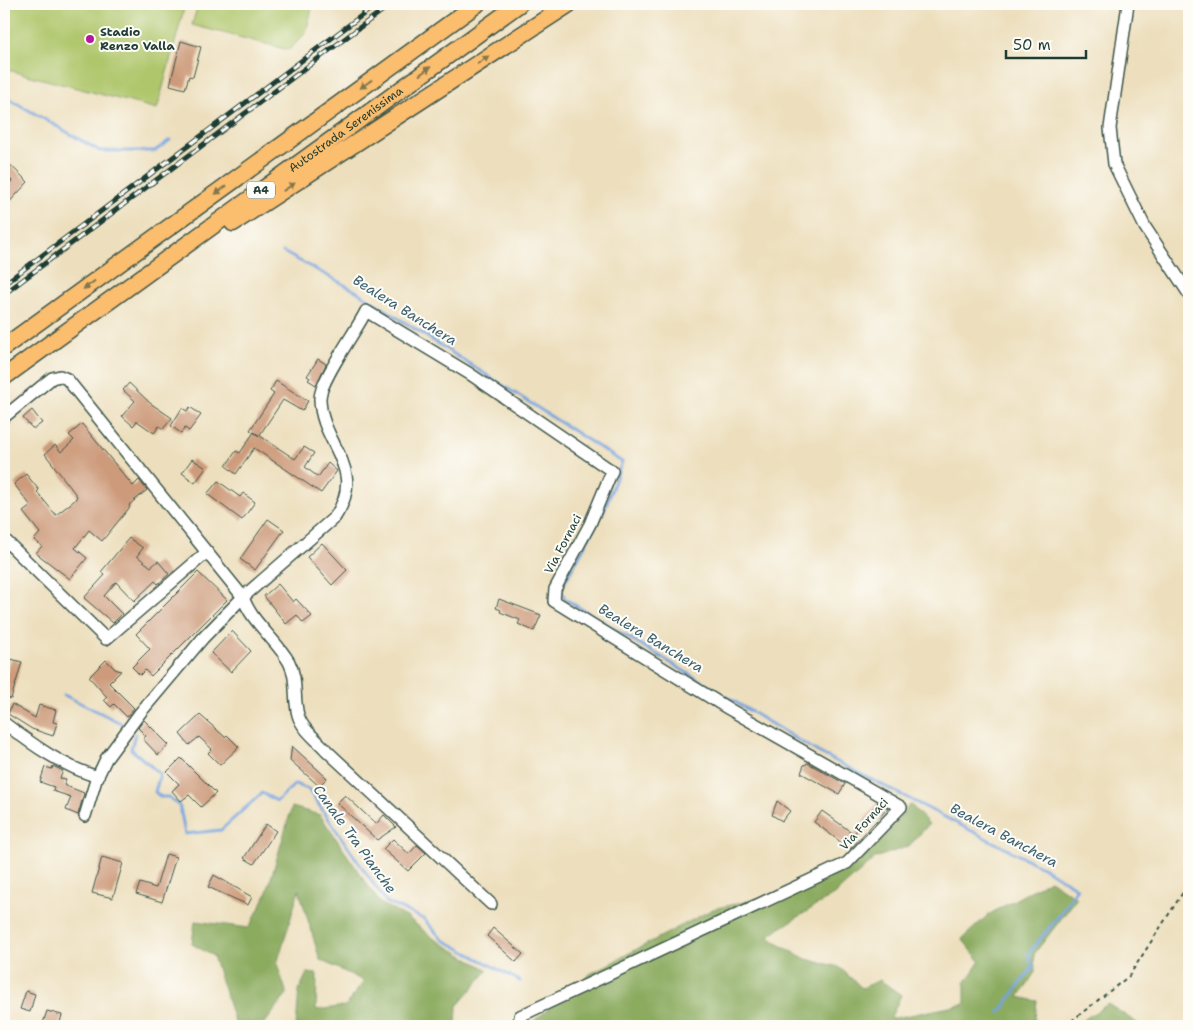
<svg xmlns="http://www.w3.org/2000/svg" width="1193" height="1030" font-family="'Shantell Sans',sans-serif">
  <rect width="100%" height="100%" fill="#fdfcf7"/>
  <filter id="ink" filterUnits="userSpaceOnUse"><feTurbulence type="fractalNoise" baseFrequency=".02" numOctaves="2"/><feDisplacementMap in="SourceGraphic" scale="10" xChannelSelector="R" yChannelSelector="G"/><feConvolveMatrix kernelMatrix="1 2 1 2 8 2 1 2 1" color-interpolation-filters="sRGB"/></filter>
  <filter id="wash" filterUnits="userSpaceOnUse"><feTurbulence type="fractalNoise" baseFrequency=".0096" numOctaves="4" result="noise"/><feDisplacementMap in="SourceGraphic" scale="20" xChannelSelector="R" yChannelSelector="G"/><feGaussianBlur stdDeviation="1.12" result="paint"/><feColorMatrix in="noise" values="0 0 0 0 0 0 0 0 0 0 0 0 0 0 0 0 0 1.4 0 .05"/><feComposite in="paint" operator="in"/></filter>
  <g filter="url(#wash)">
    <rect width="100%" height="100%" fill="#eddfbd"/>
    <g fill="#afc66b" stroke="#678250">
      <polygon points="4,4 166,4 184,9 157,109 4,69"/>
      <polygon points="198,4 313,4 306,33 289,50 192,25"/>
    </g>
    <g fill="#8bab5f" stroke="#55744a">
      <polygon points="910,804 929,824 909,846 875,858 835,894 769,935 775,942 806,959 839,967 862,988 880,980 901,995 890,1019 965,1004 965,983 980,961 962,939 988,915 1050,880 1077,898 1034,954 1035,972 1019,997 1037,1001 1034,1026 528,1026 590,974 713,909 806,888 853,867 887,834"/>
      <polygon points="292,807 320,815 380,903 407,917 433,938 488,970 457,1006 456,1026 296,1026 299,990 307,973 317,974 316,1010 346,1006 364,981 320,960 299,890 277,964 287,994 265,1023 235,1023 213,956 192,944 195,921 249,928 266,895"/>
      <polygon points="1108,1004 1140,1025 1144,1026 1074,1026"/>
    </g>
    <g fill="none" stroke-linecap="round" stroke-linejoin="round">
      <g stroke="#74a3de" stroke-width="3">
        <polyline points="4,96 100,151 155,151 170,140"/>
        <path d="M283,252L356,291L622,462L604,510L561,589L565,599L818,752L1044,868L1077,888L1062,912L1028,954L1033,968C1020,981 1012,997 1000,1012"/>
        <polyline points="64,695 121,723"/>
        <polyline points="135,734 131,749 160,774 155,792 161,797 169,797 180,807 185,834 221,830 262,793 277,801 295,784 308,789 386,902 424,919 442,939 520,981"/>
      </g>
    </g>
    <g id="blocks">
      <g fill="#cd9b7c">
        <polygon points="181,41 201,47 193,77 189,76 185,89 170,85"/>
        <polygon points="4,159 28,182 4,208 4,190 12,181 4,173"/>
        <polygon points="318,359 326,364 316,385 308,380 310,378 307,376"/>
        <polygon points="276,381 308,401 302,411 283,400 259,436 250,430 274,394 270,391"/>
        <polygon points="129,383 150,403 172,418 163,429 159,426 154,433 137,421 133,426 122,416 135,401 123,390"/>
        <polygon points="190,407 201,415 189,431 185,428 181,433 171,426 182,408 187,411"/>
        <polygon points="32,410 42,423 35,428 32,428 23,418"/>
        <polygon points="82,424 133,486 139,480 147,490 129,505 130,507 102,541 89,530 75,548 87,558 70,579 36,553 42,546 34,540 40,533 23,512 31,506 14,484 26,474 39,490 37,492 56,515 75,500 77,496 45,454 55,445 61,452 74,440 69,435"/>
        <polygon points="254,432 295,459 304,447 314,453 305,467 318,477 328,463 337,471 321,493 254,448 236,474 226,466 236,451 240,453"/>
        <polygon points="192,459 206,468 195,483 182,473"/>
        <polygon points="218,481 240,497 243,493 255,502 242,520 207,494"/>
        <polygon points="268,519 284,530 255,570 240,559"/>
        <polygon points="129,538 143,548 137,556 151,567 158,561 169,574 158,584 155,581 134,601 116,582 104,596 122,614 113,623 84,598 105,575 101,572"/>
        <polygon points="322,543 347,570 332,585 307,557"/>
        <polygon points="198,572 227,600 151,676 145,670 140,675 132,667 150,649 136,634"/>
        <polygon points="278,584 293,602 296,599 312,616 303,623 297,615 286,624 264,596"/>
        <polygon points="499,599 541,615 534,631 518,624 520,620 500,612 501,610 496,608"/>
        <polygon points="232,631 251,651 231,672 211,653"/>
        <polygon points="11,659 22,662 11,699 4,697 4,683"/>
        <polygon points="106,660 115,669 121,671 109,683 134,708 127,717 114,704 111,707 104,700 107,697 89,677"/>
        <polygon points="12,704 35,718 39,705 56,710 53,722 57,723 53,736 32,729 8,714"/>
        <polygon points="200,715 225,737 227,735 239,747 220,765 208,753 212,749 199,737 189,745 180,734"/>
        <polygon points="144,720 169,745 158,755 143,739 146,736 138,728"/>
        <polygon points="292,746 327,778 319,786 290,760"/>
        <polygon points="181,758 216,793 201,807 189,795 181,801 172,791 179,784 167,772"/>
        <polygon points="808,763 845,784 839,794 801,773 804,765"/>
        <polygon points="53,766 63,771 60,778 66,779 64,785 84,793 78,815 66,810 71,797 53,791 54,787 40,782 45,767 52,769"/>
        <polygon points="345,795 376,824 384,815 396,827 377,840 337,803"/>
        <polygon points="777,801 790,811 782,821 772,815"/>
        <polygon points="878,802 888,808 850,849 814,822 822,811 854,834"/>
        <polygon points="266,824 276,831 254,864 244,858"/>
        <polygon points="393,839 409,854 417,845 426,853 408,871 383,849"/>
        <polygon points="166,854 176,857 162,902 136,894 140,883 156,888"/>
        <polygon points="102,857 123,863 113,898 92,893"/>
        <polygon points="214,875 252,897 248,905 208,887"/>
        <polygon points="493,928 523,954 516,962 487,936"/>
        <polygon points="26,991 35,994 30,1012 20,1009"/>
        <polygon points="47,1011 62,1015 59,1026 42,1026"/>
      </g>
    </g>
  </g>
  <g filter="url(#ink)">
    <use href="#blocks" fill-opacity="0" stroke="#3e5549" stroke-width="1"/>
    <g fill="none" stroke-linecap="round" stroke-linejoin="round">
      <defs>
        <g id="minor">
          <polyline points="1128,4 1110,128 1114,164 1145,227 1189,294"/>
          <path d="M4,417L52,378L60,376L67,379L243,597C251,622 276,639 289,662C298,679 293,697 298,715C302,729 317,740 327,751L491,904"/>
          <polyline points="4,539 106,639 207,552"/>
          <path d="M4,723C33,745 62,766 98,777"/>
          <path d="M85,816L96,780L106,759L140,713L203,638L243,597L335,517C368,468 321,445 320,399C319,382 357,330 366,311L470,374L612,471L590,524L555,589L554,601L729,709L901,807L847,863L520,1016L519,1026"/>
        </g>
        <g id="highway">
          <polyline points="233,223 569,4"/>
          <polyline points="4,347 477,4"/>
          <path id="s1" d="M4,377L519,4"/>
        </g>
      </defs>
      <use href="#minor" stroke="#3e5549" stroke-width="14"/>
      <use href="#highway" stroke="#3e5549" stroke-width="19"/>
      <polyline stroke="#3e5549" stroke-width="2" stroke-dasharray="4 4" stroke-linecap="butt" points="1065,1026 1129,976 1189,883"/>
      <use href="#minor" stroke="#fff" stroke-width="11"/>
      <use href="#highway" stroke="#fbbd6e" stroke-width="16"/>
      <defs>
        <g id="rail">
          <polyline points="4,284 377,4"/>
          <polyline points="4,294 391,4"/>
        </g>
      </defs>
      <use href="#rail" stroke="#1f3d34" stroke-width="5"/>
      <use href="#rail" stroke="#fdfcf7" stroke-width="3" stroke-dasharray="9" stroke-linecap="butt"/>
    </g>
    <defs><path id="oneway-solid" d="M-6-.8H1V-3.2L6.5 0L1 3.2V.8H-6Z" transform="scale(1.25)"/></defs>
    <g fill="#82774e">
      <use href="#oneway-solid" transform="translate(483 60) rotate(-33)"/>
      <use href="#oneway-solid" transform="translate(425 71) rotate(-36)"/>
      <use href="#oneway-solid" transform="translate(366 84) rotate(144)"/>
      <use href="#oneway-solid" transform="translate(289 187) rotate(-33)"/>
      <use href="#oneway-solid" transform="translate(221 190) rotate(144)"/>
      <use href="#oneway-solid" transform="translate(89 285) rotate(144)"/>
    </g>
  </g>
  <circle fill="#b5179e" stroke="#fdfcf7" stroke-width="2" cx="90" cy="39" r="5"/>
  <g text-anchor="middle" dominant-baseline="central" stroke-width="4" stroke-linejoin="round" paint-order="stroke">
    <rect fill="#fdfcf7" stroke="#62766e" stroke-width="1" x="247" y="181.5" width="28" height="17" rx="4"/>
    <g font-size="11" font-weight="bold" fill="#1f3d34">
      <text x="261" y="190">A4</text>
    </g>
    <g font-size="12" font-weight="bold" fill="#1f3d34" stroke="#fdfcf7" text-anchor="start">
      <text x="100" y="32">Stadio<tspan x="100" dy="14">Renzo Valla</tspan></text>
    </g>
    <g font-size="12" fill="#1f3d34" stroke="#fdfcf7">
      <text stroke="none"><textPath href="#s1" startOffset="422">Autostrada Serenissima</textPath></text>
      <text transform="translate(563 544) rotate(-62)">Via Fornaci</text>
      <text transform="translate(864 824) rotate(-48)">Via Fornaci</text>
    </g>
    <g font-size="14" font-style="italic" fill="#3d6170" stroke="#fdfcf7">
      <text transform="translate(405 310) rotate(32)">Bealera Banchera</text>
      <text transform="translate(651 638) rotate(31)">Bealera Banchera</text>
      <text transform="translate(1004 835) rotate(28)">Bealera Banchera</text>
      <text transform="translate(355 839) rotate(54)">Canale Tra Pianche</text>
    </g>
  </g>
  <rect width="1193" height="1030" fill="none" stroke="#fdfcf7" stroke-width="20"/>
  <path d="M1006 50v8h80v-8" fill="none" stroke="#1f3d34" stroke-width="2.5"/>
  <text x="1013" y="50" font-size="15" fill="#1f3d34" stroke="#fdfcf7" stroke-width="4" paint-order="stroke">50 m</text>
</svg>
